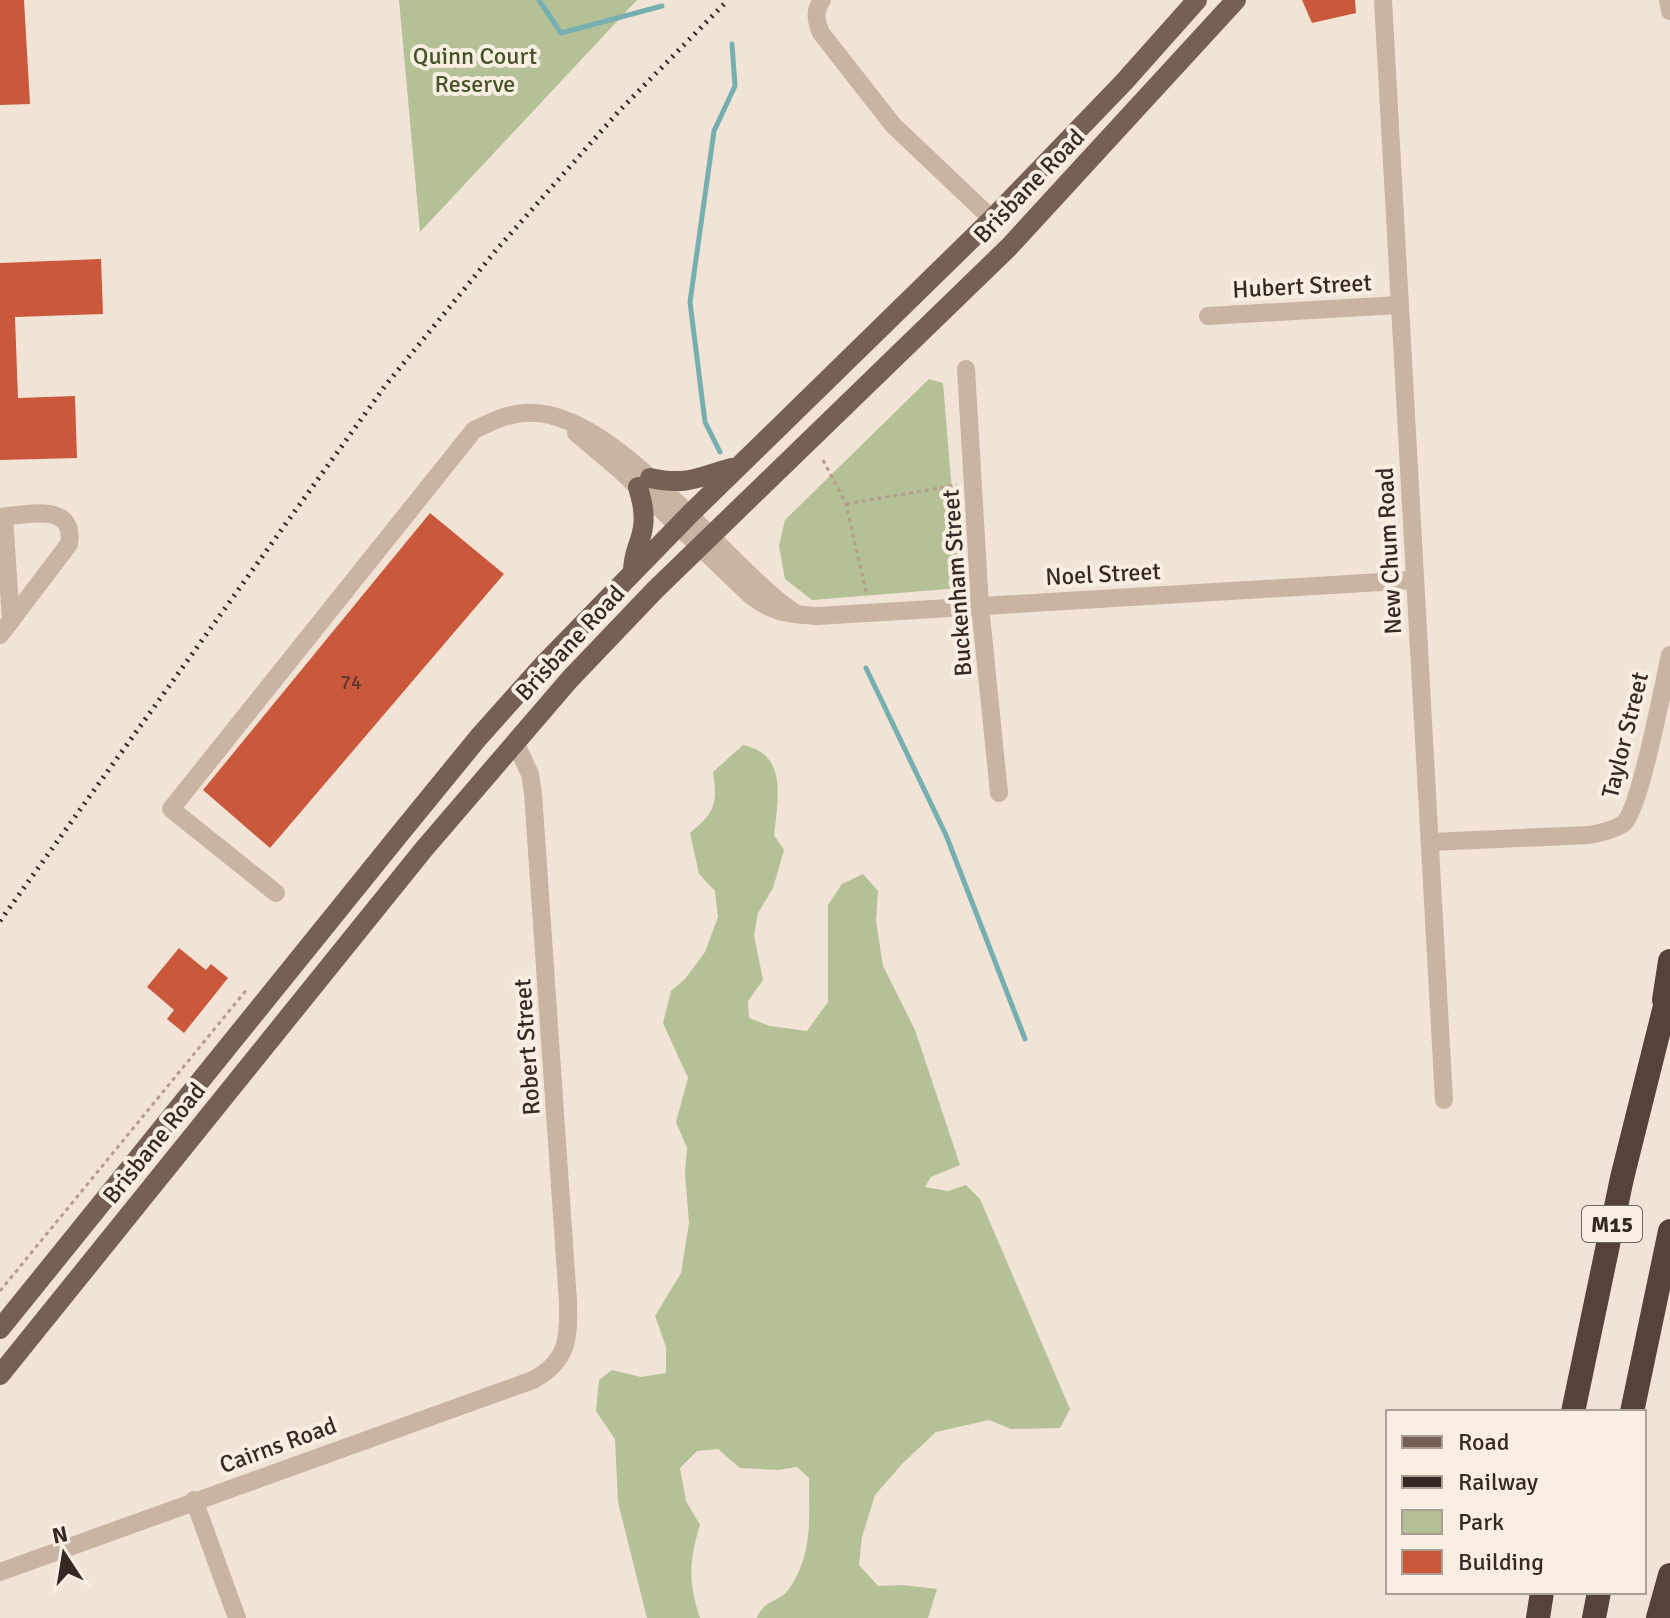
<svg xmlns="http://www.w3.org/2000/svg" width="1670" height="1618" font-family="Signika,sans-serif">
  <rect width="100%" height="100%" fill="#f1e4d6"/>
  <g fill="#b4c096">
    <polygon points="399,0 637,0 420,232"/>
    <polygon points="929,379 943,383 960,588 812,600 785,579 779,546 785,520"/>
    <path d="M743,745C788,754 778,799 774,835L784,850L773,888L758,913L754,935L763,980L748,1001L749,1018L770,1026L807,1031L828,1002V905L842,884L863,874L878,891L876,921L883,966L915,1030L960,1165L931,1177L925,1187L948,1191L966,1185L980,1199L1070,1409L1060,1428L1011,1429L989,1420L936,1432L903,1463L875,1495L862,1537L859,1565L878,1586L903,1585L937,1589L928,1618H757C764,1599 779,1603 789,1589C813,1555 809,1518 809,1478L797,1467L778,1470L740,1468L718,1449L697,1451L680,1468L686,1501L700,1525C689,1560 688,1583 700,1618H647L618,1502L615,1439L596,1411L599,1380L612,1370L641,1377L666,1373V1347L655,1316L681,1273L689,1223L685,1173L687,1148L676,1122L688,1078L663,1023L671,991L685,979L705,952L718,917L715,891L699,874L690,833C715,812 718,804 713,772Z"/>
  </g>
  <g fill="none" stroke-linecap="round" stroke-linejoin="round">
    <g stroke="#75afaf" stroke-width="5">
      <polyline points="539,0 561,33 662,6"/>
      <polyline points="720,452 705,422 690,302 714,131 735,86 732,44"/>
      <polyline points="866,668 946,835 1025,1039"/>
    </g>
  </g>
  <g fill="#ca593c">
    <polygon points="0,0 24,0 30,104 0,105"/>
    <polygon points="1302,0 1355,0 1356,13 1312,23"/>
    <polygon points="101,259 103,314 15,317 18,398 75,396 77,458 0,460 0,263"/>
    <polygon points="430,513 504,574 270,848 203,790"/>
    <polygon points="179,948 206,970 211,964 228,978 184,1033 167,1019 174,1010 147,987"/>
  </g>
  <g fill="none" stroke-linecap="round" stroke-linejoin="round">
    <g stroke="#b59c8d" stroke-width="3" stroke-dasharray="4 4" stroke-linecap="butt">
      <polyline points="823,460 846,504 867,596"/>
      <polyline points="846,504 957,485"/>
      <polyline points="0,1291 248,988"/>
    </g>
    <g stroke="#c9b3a2" stroke-width="18">
      <path d="M822,0C814,11 816,21 821,33L893,125L992,219"/>
      <polyline points="1383,0 1444,1100"/>
      <polyline points="1668,0 1670,11"/>
      <polyline points="1208,316 1398,305"/>
      <polyline points="966,369 980,606 999,793"/>
      <path d="M576,433L622,472L748,593C772,613 787,614 817,616L1414,580"/>
      <path d="M0,517C25,515 76,501 69,544L0,635"/>
      <polyline points="4,517 11,621"/>
      <path d="M1431,842L1589,835C1600,833 1615,830 1624,823C1640,809 1664,682 1670,655"/>
      <path d="M276,893L171,809L474,430C491,422 506,414 525,413C614,406 724,566 795,613"/>
      <polyline points="194,1500 237,1618"/>
      <path d="M0,1572L533,1380C568,1361 569,1339 568,1302L533,793L530,774L515,742"/>
    </g>
    <g stroke="#765f55" stroke-width="20">
      <path d="M650,478C688,486 697,477 732,468"/>
      <path d="M633,572C633,550 641,544 643,527C645,513 642,501 638,487"/>
      <polyline points="0,1329 398,836 478,738 544,664 689,515 992,219 1124,82 1197,0"/>
      <polyline points="0,1375 424,849 570,679 655,590 1009,247 1236,0"/>
    </g>
    <g stroke="#55423b" stroke-width="24">
      <polyline points="1664,1000 1670,961"/>
      <polyline points="1573,1412 1622,1178 1670,986"/>
      <polyline points="1632,1412 1670,1231"/>
      <polyline points="1538,1618 1542,1592"/>
      <polyline points="1594,1618 1599,1592"/>
      <polyline points="1658,1618 1670,1575"/>
    </g>
    <polyline stroke="#342925" stroke-width="5" stroke-dasharray="2 6" stroke-linecap="butt" points="0,921 385,386 497,249 620,110 728,0"/>
  </g>
  <g text-anchor="middle" dominant-baseline="central" stroke-width="8" stroke-linejoin="round" paint-order="stroke">
    <g font-size="20" fill="#5a352b">
      <text x="351" y="682">74</text>
    </g>
    <rect fill="#f9eee2" stroke="#6f645e" stroke-width="2" x="1582" y="1206" width="60" height="36" rx="6"/>
    <g font-size="22" font-weight="bold" fill="#342925">
      <text x="1612" y="1224">M15</text>
    </g>
    <g font-size="24" fill="#445328" stroke="#f9eee2">
      <text x="475" y="56">Quinn Court<tspan x="475" dy="28">Reserve</tspan></text>
    </g>
    <g font-size="24" fill="#342925" stroke="#f9eee2">
      <text transform="translate(1029 186) rotate(-46)">Brisbane Road</text>
      <text transform="translate(1302 286) rotate(-3)">Hubert Street</text>
      <text transform="translate(1389 551) rotate(-93)">New Chum Road</text>
      <text transform="translate(1103 574) rotate(-3)">Noel Street</text>
      <text transform="translate(957 583) rotate(-94)">Buckenham Street</text>
      <text transform="translate(570 643) rotate(-47)">Brisbane Road</text>
      <text transform="translate(1625 735) rotate(-76)">Taylor Street</text>
      <text transform="translate(527 1047) rotate(-94)">Robert Street</text>
      <text transform="translate(154 1143) rotate(-51)">Brisbane Road</text>
      <text transform="translate(278 1445) rotate(-20)">Cairns Road</text>
    </g>
  </g>
  <rect x="1386" y="1410" width="260" height="184" fill="#f9eee2" stroke="#aa9f96" stroke-width="2"/>
  <rect x="1402" y="1436" width="40" height="12" fill="#765f55" stroke="#aa9f96" stroke-width="2"/>
  <text x="1458" y="1450" font-size="24" fill="#342925">Road</text>
  <rect x="1402" y="1476" width="40" height="12" fill="#342925" stroke="#aa9f96" stroke-width="2"/>
  <text x="1458" y="1490" font-size="24" fill="#342925">Railway</text>
  <rect x="1402" y="1510" width="40" height="24" fill="#b4c096" stroke="#aa9f96" stroke-width="2"/>
  <text x="1458" y="1530" font-size="24" fill="#342925">Park</text>
  <rect x="1402" y="1550" width="40" height="24" fill="#ca593c" stroke="#aa9f96" stroke-width="2"/>
  <text x="1458" y="1570" font-size="24" fill="#342925">Building</text>
  <g transform="translate(64 1554) rotate(348)" stroke="#f9eee2" stroke-width="6" paint-order="stroke">
  <path d="M0-6L14 30L0 20L-14 30Z" fill="#342925"/>
  <text y="-12" font-size="22" font-weight="bold" text-anchor="middle" fill="#342925">N</text>
  </g>
</svg>
